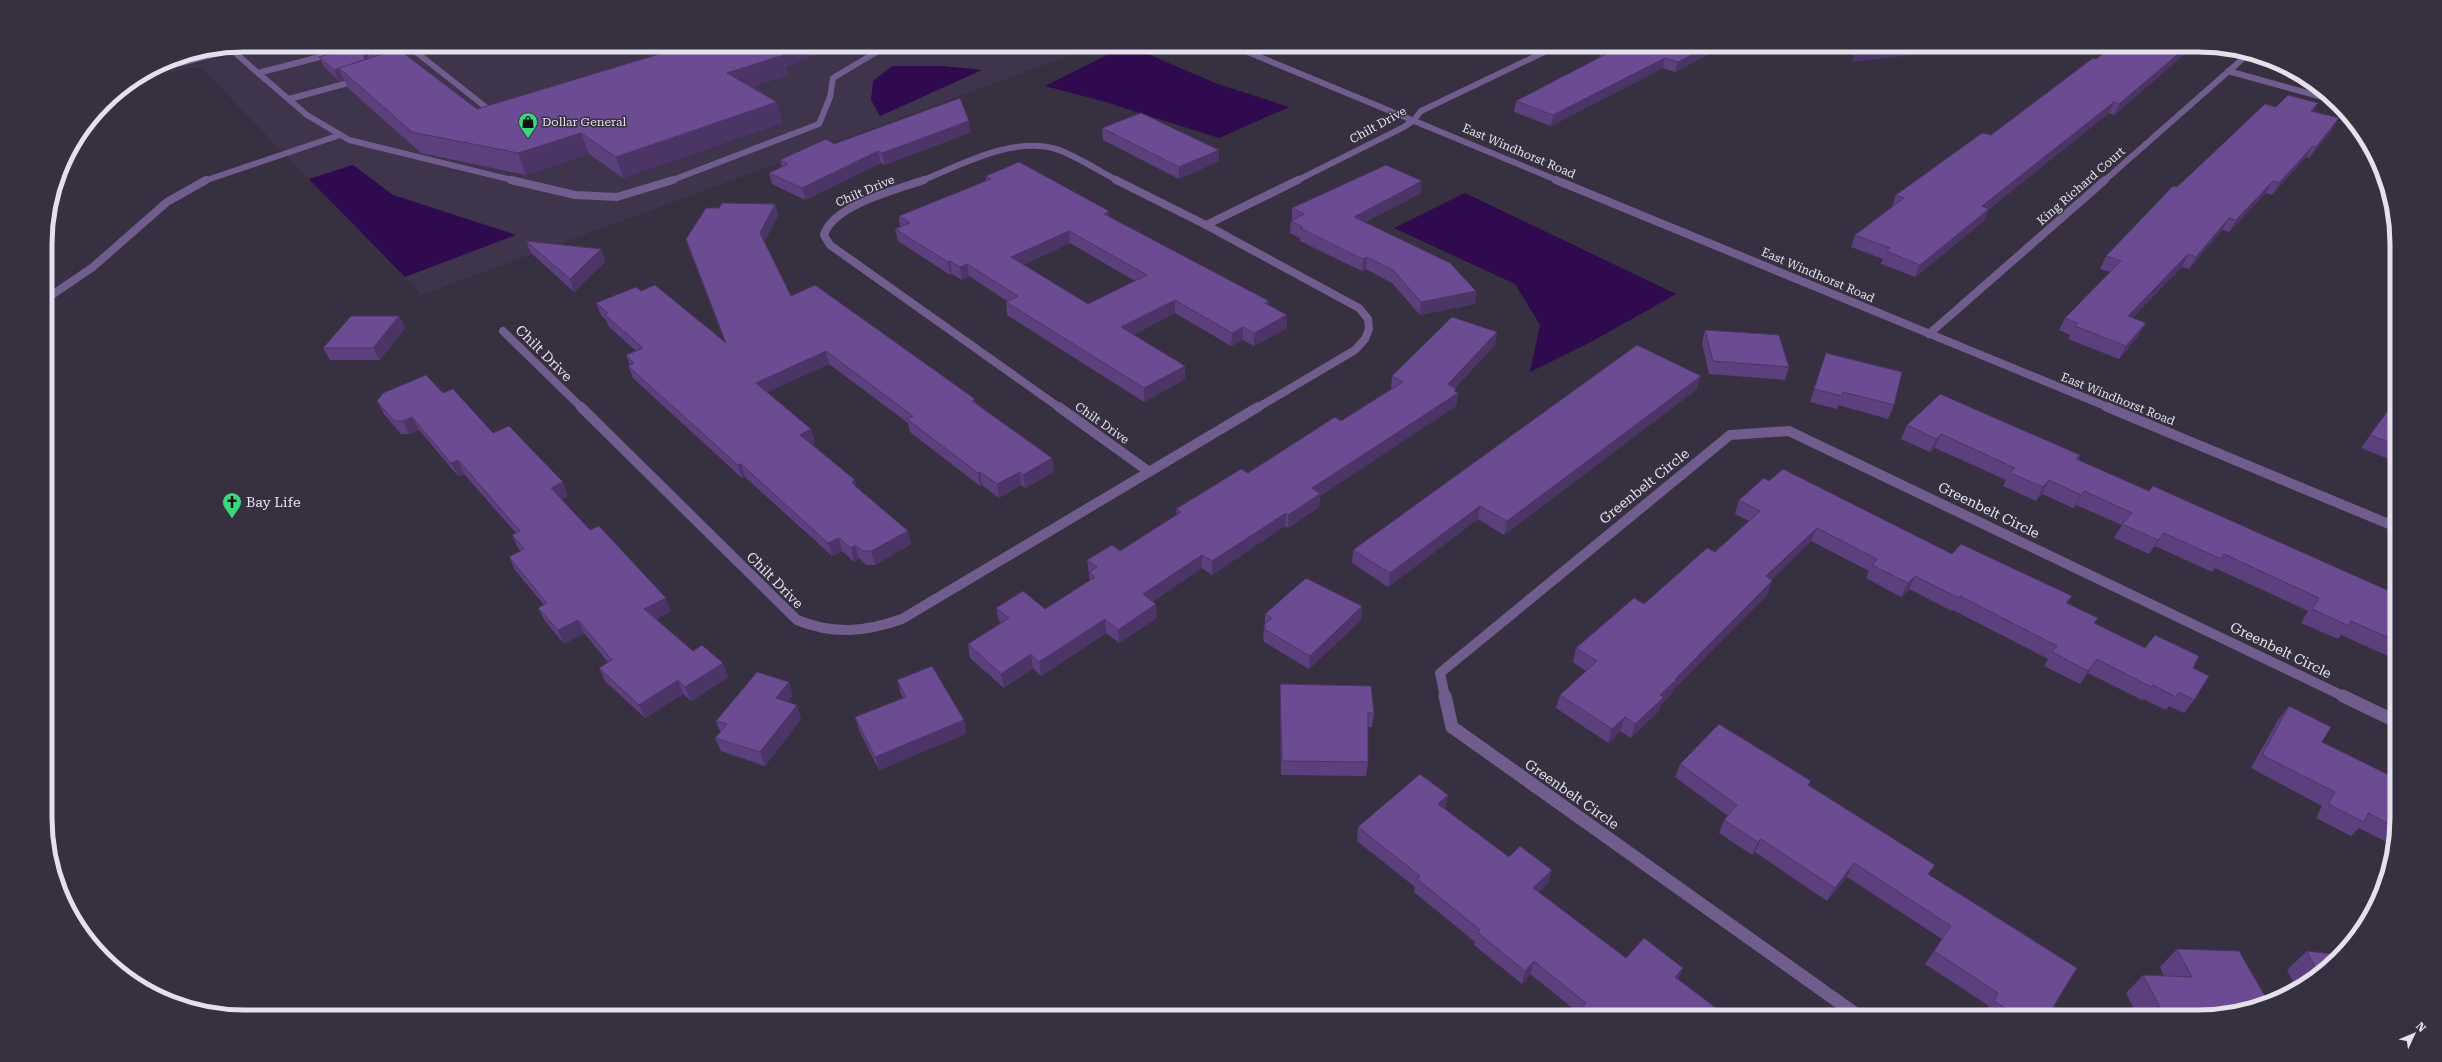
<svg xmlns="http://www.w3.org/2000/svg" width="2442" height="1062" font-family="'Roboto Serif',serif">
  <rect width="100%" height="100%" fill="#363040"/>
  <path fill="#3e344b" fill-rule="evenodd" d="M272,45H1098L419,296V291L405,277L515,234L393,195L353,165L309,179L201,68H190L164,74L163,72ZM981,70L880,116L871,100Z"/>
  <g fill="#2f0a4f">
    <polygon points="1127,45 1215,83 1289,107 1219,138 1102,101 1045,86"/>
    <polygon points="892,66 943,66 982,70 880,116 871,100 873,81"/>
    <polygon points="353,165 393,195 516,235 405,277 309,179"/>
    <polygon points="1465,193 1676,294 1591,342 1530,372 1540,325 1515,284 1394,228"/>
  </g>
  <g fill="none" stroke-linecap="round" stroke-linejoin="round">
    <g stroke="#705c8d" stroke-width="6">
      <polyline points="407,45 492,112 496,111"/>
      <polyline points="1231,45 1559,181"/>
      <polyline points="232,50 258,73 366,45"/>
      <polyline points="150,71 251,45"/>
      <polyline points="2228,71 2333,100"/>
      <polyline points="258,73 307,115 349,140 516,181"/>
      <polyline points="289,99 359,80"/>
      <polyline points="204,181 340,135"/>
      <polyline points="670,181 819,124 830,97 833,78 880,50 906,46 1022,45"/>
      <path d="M921,181C961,165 1012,136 1056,149C1075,155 1099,171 1118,181"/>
      <polyline points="1296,181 1404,127 1414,120 1421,111 1559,45"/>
      <polyline points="2104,181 2247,55"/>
    </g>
    <g stroke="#705c8d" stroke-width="8">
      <polyline points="511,180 575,195 617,197 673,180"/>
      <path d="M924,180C896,190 833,205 824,235L830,245L1060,408"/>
      <polyline points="1116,180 1206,225 1359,308 1368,319 1369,329 1365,339 1355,350 1257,408"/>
      <polyline points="1556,180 2110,408"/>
      <polyline points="1206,225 1298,180"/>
      <polyline points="46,299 93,267 167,202 206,180"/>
      <polyline points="503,331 582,408"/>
      <polyline points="1929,334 2105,180"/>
    </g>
    <g stroke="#705c8d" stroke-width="10">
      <path d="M581,407L797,620C834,635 865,632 902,619L1258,407"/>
      <polyline points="1059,407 1148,471"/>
      <polyline points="2107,407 2396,527"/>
      <polyline points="1445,697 1440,673 1730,435 1789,431 2345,697"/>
    </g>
    <g stroke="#705c8d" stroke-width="13">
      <polyline points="1445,696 1452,727 1860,1017"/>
      <polyline points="2343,696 2397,722"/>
    </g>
  </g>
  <g fill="#5c407e" fill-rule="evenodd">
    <polygon points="1727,45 1675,72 1663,68 1551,126 1514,112 1516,101 1599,58 1601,49"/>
    <polygon points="393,50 477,109 808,57 809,59 786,66 788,75 751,87 777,102 782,123 623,178 589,154 526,175 421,153 348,88 344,80 339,81 324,67 319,57 358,52"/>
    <polygon points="2096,59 2173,64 2114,115 2109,113 1989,209 1984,221 1915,277 1881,264 1883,259 1851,247 1855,235 1892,207 1896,195 1991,135"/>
    <polygon points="2276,107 2314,111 2332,130 2309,158 2306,157 2272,195 2266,193 2229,232 2222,230 2189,269 2182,267 2132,318 2139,335 2119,359 2068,339 2070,335 2059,330 2065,318 2110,272 2100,269 2106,256 2177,187"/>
    <polygon points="1102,128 1219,150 1219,161 1179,179 1103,140"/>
    <polygon points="971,132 885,165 881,163 805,200 772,184 769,173 782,167 780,160 834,144"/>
    <path d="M986,176L1110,217L1287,315V328L1254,346L1243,340L1231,346L1175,313L1133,335L1185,366V379L1144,402L1007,315L1006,302L1007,301L969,276L962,280L952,274L950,275L898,241L895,229L900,227L899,216L986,181ZM1070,243L1135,281L1088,304L1023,265Z"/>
    <polygon points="1421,193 1365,222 1475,304 1420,315 1392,283 1366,269 1362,271 1347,264 1300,241 1300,238 1290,233 1291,221 1292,220 1292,208"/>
    <polygon points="775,204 778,216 764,242 791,296 976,403 1052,458 1054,472 1025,488 1021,485 999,498 982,485 980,486 910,432 908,423 829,364 767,392 811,429 815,443 812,444 855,480 856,487 908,531 911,544 875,565 866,565 859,558 854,562 842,551 832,556 745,477 742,478 633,378 628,366 630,365 626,355 636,351 609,327 606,320 601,315 596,303 641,291 725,342 690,251 686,239 719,208"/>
    <polygon points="526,241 601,249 605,262 574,292 531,253"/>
    <polygon points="399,316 405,328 380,360 330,360 323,348"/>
    <polygon points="1705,330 1789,367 1785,380 1709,374 1702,343"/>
    <polygon points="1497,332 1495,345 1455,388 1456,389 1456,392 1458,393 1456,406 1320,496 1319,507 1288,528 1285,526 1212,575 1202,568 1153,601 1157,618 1119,643 1106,633 1041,676 1033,668 1004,688 970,658 968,644 1001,623 999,621 996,608 1045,609 1090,581 1087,560 1120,551 1177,515 1176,509 1248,473 1341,421 1391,389 1392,376"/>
    <polygon points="1826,353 1894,405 1888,419 1838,405 1837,409 1810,402"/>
    <polygon points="1697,389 1504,535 1478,519 1388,587 1352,563 1353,550"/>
    <polygon points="443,393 493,433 568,496 561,499 590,530 671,611 656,619 693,651 723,663 728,677 691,701 683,694 645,718 605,681 599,668 608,662 584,633 564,644 545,621 538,608 544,605 515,570 509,557 521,551 518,548 512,535 516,533 464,474 458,476 419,430 409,434 401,434 384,414 377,401"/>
    <polygon points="2395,401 2396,401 2396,462 2361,448"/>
    <polygon points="1907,425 2080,455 2078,460 2149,491 2396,594 2397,660 2341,635 2338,639 2301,623 2308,611 2215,568 2212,572 2155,546 2149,554 2114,538 2122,525 2076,505 2073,508 2042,494 2036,501 2003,486 2006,480 1935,448 1930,452 1901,439"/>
    <polygon points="1769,481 1952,554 2072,596 2067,603 2098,618 2094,623 2145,648 2193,668 2194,700 2184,713 2169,706 2166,710 2143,699 2142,700 2088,673 2080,684 2044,666 2048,659 1953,610 1952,611 1909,589 1901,597 1866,578 1869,571 1811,541 1771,580 1767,595 1673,690 1672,694 1661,704 1659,711 1631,738 1620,731 1608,743 1556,708 1560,695 1586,671 1573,662 1576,648 1644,604 1715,552 1749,521 1735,514 1739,500"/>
    <polygon points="1362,606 1361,620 1309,669 1264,642 1264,639 1263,639 1264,625 1265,624 1265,614"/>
    <polygon points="897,680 964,720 966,734 879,770 859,730 855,717 903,698 901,694"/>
    <polygon points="1280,684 1374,713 1372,727 1368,727 1368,762 1366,776 1281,775 1280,698"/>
    <polygon points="793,695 788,702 801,719 765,766 721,751 715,738 720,732 716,721"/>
    <polygon points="2289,706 2322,742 2397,819 2392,845 2359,828 2351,836 2316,818 2322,806 2251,768 2278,720"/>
    <polygon points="1680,764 1809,786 1929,874 2047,1017 1989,1017 1984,1014 1989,1006 1925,964 1942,939 1847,877 1827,901 1755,852 1752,855 1719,833 1724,820 1728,816 1675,777"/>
    <polygon points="1448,795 1445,809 1509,857 1552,870 1548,883 1539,892 1626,958 1683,968 1678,979 1728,1017 1577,1017 1579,1013 1530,974 1522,984 1474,945 1475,942 1414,892 1415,887 1357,841 1358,827"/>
    <polygon points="2177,949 2269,1003 2211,1017 2138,1017 2126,993 2143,975 2164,976 2160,967"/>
    <polygon points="2307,951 2319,976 2296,988 2287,970"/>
  </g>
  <g fill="#4b3466">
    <polygon points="787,45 845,45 808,57 809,59 786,66 788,75 732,93 727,73 774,49"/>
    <polygon points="1710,45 1727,45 1675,72 1678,62"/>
    <polygon points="1913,45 1965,45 1956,50 1852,62 1855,51"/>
    <polygon points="2189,45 2197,45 2173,64 2114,115 2119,104"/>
    <polygon points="366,52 371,63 339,69 364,56"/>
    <polygon points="1665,58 1663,68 1551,126 1553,115"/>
    <polygon points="339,69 344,80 339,81 334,70"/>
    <polygon points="777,102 782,123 623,178 616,157"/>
    <polygon points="2114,102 2109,113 1977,218 1982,206"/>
    <polygon points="2318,103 2312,114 2311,111"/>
    <polygon points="2339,118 2332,130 2309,158 2316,147"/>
    <polygon points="969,121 971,132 885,165 882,153"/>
    <polygon points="581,133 589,154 526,175 518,153"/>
    <polygon points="2313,146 2306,157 2272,195 2279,183"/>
    <polygon points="1219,150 1219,161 1179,179 1179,167"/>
    <polygon points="878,151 881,163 805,200 802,188"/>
    <polygon points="1422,181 1421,193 1353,229 1354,217"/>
    <polygon points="2273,181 2266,193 2229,232 2236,220"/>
    <polygon points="775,204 778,216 763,245 760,233"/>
    <polygon points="1989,209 1984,221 1915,277 1920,265"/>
    <polygon points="1109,211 1110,223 1104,214"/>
    <polygon points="2229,218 2222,230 2189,269 2196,257"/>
    <polygon points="1069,231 1070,243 1012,270 1011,257"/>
    <polygon points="601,249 605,262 574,292 570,279"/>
    <polygon points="2188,254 2182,267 2121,329 2128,316"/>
    <polygon points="1367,257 1366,269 1362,271 1363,259"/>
    <polygon points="950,261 952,274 950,275 948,262"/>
    <polygon points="967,264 969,276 962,280 960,267"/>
    <polygon points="1476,291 1475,304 1420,315 1421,302"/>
    <polygon points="1175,300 1175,313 1122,340 1121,327"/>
    <polygon points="1269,301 1269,313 1265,303"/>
    <polygon points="1287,315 1287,328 1254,346 1254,333"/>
    <polygon points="399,316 405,328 380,360 373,348"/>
    <polygon points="2146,323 2139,335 2119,359 2126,346"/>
    <polygon points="1243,327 1243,340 1231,346 1232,333"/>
    <polygon points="1497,332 1495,345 1446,397 1448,384"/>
    <polygon points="826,351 829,364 759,396 756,383"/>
    <polygon points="1185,366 1185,379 1144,402 1144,388"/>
    <polygon points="1701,376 1697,389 1504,535 1507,521"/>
    <polygon points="1456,389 1456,395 1458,393 1456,406 1320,496 1319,507 1288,528 1288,515 1312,488"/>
    <polygon points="975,399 977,412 972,401"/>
    <polygon points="412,417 419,430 409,434 403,421"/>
    <polygon points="811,429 815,443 804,448 800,435"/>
    <polygon points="1941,434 1935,448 1930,452 1936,439"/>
    <polygon points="1052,458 1054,472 1025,488 1023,475"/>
    <polygon points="458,460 464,474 458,476 451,463"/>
    <polygon points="741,464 745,477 742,478 738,465"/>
    <polygon points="980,472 982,485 980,486 978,473"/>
    <polygon points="1020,472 1021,485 999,498 997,484"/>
    <polygon points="855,480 858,494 852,482"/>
    <polygon points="2049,480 2042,494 2036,501 2043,487"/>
    <polygon points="563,482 568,496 557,501 551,488"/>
    <polygon points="2084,491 2076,505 2073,508 2081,495"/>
    <polygon points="1480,506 1478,519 1388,587 1390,573"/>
    <polygon points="1286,513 1285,526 1212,575 1212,561"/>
    <polygon points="1817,528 1811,541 1760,590 1766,576"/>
    <polygon points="908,531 911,544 875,565 871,551"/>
    <polygon points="2164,533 2155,546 2149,554 2158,540"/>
    <polygon points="839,538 842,551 832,556 828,543"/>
    <polygon points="855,545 859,558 854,562 851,548"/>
    <polygon points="1202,555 1202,568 1143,607 1143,594"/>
    <polygon points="1915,576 1909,589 1901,597 1908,583"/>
    <polygon points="1772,581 1767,595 1673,690 1672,694 1661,704 1659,711 1631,738 1635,724 1675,679"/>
    <polygon points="666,598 671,611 650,623 644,609"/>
    <polygon points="1156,604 1157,618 1119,643 1118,630"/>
    <polygon points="1362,606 1361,620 1309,669 1310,656"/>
    <polygon points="1105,619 1106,633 1041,676 1039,662"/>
    <polygon points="578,620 584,633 564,644 558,630"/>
    <polygon points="1031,654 1033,668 1004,688 1001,674"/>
    <polygon points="2097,659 2088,673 2080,684 2088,671"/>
    <polygon points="723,663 728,677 691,701 685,687"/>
    <polygon points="678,680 683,694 645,718 639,705"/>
    <polygon points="789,682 793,695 780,712 776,698"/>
    <polygon points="797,705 801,719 765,766 760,752"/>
    <polygon points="1625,717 1620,731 1608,743 1612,729"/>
    <polygon points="964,720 966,734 879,770 875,757"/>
    <polygon points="1448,795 1445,809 1436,818 1438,804"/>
    <polygon points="1761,839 1755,852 1752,855 1758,842"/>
    <polygon points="1854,863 1847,877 1827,901 1835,888"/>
    <polygon points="1552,870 1548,883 1530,901 1533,888"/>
    <polygon points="1534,961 1530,974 1522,984 1525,971"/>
    <polygon points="1683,968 1677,981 1675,977"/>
  </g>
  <g fill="#6b4b92" stroke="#4b3466" fill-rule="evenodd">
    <polygon points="363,45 385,45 393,50 374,57 371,52 366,52 364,56 365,60 364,60 334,70 319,57 350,48 358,52 361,46"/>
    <polygon points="689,45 787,45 774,49 784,55 727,73 777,102 616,157 581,133 518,153 412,132 339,68 398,49 477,109"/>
    <polygon points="1610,45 1710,45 1678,62 1665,58 1553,115 1516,101 1610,52 1601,49"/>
    <polygon points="1866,45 1913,45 1855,51"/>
    <polygon points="2115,45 2189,45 2119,104 2114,102 1982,206 1989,209 1920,265 1886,251 1890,248 1855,235 1904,198 1896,195 1982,133 1991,135 2093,58 2096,59"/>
    <polygon points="2288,95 2318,103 2311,111 2339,118 2316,147 2313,146 2279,183 2273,181 2236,220 2229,218 2196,257 2188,254 2128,316 2146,323 2126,346 2075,326 2078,323 2065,318 2121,261 2106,256 2173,186 2177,187 2265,104 2276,107"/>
    <polygon points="960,98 969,121 882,153 878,151 802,188 769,173 788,164 780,160 826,139 834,144"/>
    <polygon points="1141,113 1219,150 1179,167 1102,128"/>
    <path d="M1019,162L1109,211L1104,214L1269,301L1265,303L1287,315L1254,333L1243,327L1232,333L1175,300L1121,327L1185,366L1144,388L1006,302L1018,296L967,264L960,267L950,261L948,262L895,229L910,223L899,216L991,179L986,176ZM1069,231L1147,275L1088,304L1011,257Z"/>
    <polygon points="1386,165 1422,181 1354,217 1450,263 1476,291 1421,302 1393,270 1367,257 1363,259 1348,252 1300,228 1303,227 1291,221 1304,214 1292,208"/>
    <polygon points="722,203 775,204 760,233 791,296 815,285 975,399 972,401 1052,458 1023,475 1020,472 997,484 980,472 978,473 907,419 913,416 826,351 756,383 811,429 800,435 855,480 852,482 854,485 908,531 871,551 863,551 855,545 851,548 839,538 828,543 741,464 738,465 628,366 634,363 626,355 643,348 604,314 608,313 596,303 636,287 641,291 655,285 726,343 686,239 706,208 719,208"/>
    <polygon points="526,241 601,249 570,279"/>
    <polygon points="351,316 399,316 373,348 323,348"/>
    <polygon points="1452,317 1497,332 1448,384 1456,389 1454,391 1458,393 1312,488 1320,494 1288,515 1286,513 1212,561 1202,555 1143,594 1156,604 1118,630 1105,619 1039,662 1031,654 1001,674 968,644 1009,618 996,608 1023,591 1045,609 1095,577 1089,572 1097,567 1087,560 1112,545 1120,551 1181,512 1176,509 1241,469 1248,473 1335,417 1341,421 1403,382 1392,376"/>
    <polygon points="1705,330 1779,335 1789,367 1713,361"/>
    <polygon points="1637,345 1701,376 1507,521 1480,506 1390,573 1353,550"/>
    <polygon points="1826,353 1902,372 1894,405 1843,392 1842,396 1814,389"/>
    <polygon points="426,375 443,393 453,389 493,433 509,426 563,482 551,488 590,530 599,526 666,598 644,609 693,651 702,645 723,663 685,687 678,680 639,705 599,668 612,660 578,620 558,630 538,608 547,603 509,557 524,549 512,535 520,531 458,460 451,463 412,417 403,421 394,421 377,401 383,393"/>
    <polygon points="1940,394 2080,455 2076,459 2149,491 2153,486 2396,594 2396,641 2351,621 2349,626 2312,609 2319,598 2224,554 2221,559 2164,533 2158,540 2122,524 2132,513 2084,491 2081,495 2049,480 2043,487 2010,473 2015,468 1941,434 1936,439 1907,425"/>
    <polygon points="2395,401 2396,401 2396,445 2370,435"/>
    <polygon points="1783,469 1952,554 1961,544 2072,596 2066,603 2098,618 2094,623 2145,648 2155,635 2199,656 2193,668 2209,676 2194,700 2179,692 2176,697 2153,685 2151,687 2097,659 2088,671 2052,652 2057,646 1960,596 1959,598 1915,576 1908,583 1872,565 1877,559 1817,528 1766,576 1772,581 1675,679 1676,680 1660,695 1664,697 1635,724 1625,717 1612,729 1560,695 1597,661 1576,648 1634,598 1644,604 1707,548 1715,552 1760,511 1739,500 1764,478 1769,481"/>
    <polygon points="1306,578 1362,606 1310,656 1264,629 1266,627 1264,625 1272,618 1265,614"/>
    <polygon points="932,666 964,720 875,757 855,717 906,697 897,680"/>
    <polygon points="757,672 789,682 776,698 797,705 760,752 715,738 727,724 716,721"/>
    <polygon points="1280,684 1371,686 1374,713 1368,713 1368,762 1282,761"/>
    <polygon points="2289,706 2331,727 2322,742 2397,779 2397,819 2395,827 2368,813 2364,822 2328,804 2335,792 2262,755"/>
    <polygon points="1719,724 1811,781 1808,785 1935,865 1928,874 2077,968 2047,1017 2018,1017 1994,1001 1998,993 1934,951 1951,926 1854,863 1835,888 1761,839 1758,842 1724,820 1737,805 1680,764"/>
    <polygon points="1420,774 1448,795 1438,804 1509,857 1520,846 1552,870 1533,888 1626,958 1644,938 1683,968 1675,977 1728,1017 1588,1017 1580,1010 1586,1003 1534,961 1525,971 1477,932 1480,930 1417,879 1420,876 1358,827"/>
    <polygon points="2177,949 2239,951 2269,1003 2262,1006 2211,1017 2165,1017 2143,975 2192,977"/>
    <polygon points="2307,951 2340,955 2319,976"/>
  </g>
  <defs>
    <symbol id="shop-pin" viewBox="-11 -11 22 30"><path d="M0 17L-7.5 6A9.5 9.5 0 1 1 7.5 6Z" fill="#3dd77e" stroke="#363040"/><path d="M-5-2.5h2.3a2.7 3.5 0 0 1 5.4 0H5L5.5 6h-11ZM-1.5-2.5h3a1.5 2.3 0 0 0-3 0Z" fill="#111"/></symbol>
    <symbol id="church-pin" viewBox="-11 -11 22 30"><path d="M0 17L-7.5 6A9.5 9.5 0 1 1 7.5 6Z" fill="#3dd77e" stroke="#363040"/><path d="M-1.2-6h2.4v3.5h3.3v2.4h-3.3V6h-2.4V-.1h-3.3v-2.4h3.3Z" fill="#111"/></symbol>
  </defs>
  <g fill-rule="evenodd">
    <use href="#shop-pin" x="517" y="111" width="22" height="30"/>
    <use href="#church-pin" x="221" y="491" width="22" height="30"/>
  </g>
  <g text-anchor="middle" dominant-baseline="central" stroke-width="3" stroke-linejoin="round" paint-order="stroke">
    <g font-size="12" fill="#e5e1ec" stroke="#363040" text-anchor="start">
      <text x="542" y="122">Dollar General</text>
    </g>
    <g font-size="12" fill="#e5e1ec" stroke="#363040">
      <text transform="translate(1378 125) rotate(-29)">Chilt Drive</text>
      <text transform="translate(1519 151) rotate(23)">East Windhorst Road</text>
      <text transform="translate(2081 186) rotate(-41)">King Richard Court</text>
      <text transform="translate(865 191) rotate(-23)">Chilt Drive</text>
      <text transform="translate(1818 275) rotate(23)">East Windhorst Road</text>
      <text transform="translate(2118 399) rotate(22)">East Windhorst Road</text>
      <text transform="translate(1102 423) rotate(35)">Chilt Drive</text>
    </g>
    <g font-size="14" fill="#e5e1ec" stroke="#363040">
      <text transform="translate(544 353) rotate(45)">Chilt Drive</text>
      <text transform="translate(1644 486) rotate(-39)">Greenbelt Circle</text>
      <text transform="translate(1989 510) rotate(26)">Greenbelt Circle</text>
      <text transform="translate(775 580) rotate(45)">Chilt Drive</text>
      <text transform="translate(2281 650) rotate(26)">Greenbelt Circle</text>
      <text transform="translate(1572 794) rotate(35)">Greenbelt Circle</text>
    </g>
    <g font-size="14" fill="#e5e1ec" stroke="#363040" text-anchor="start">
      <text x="246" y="502">Bay Life</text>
    </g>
  </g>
  <path d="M0 0H2442V1062H0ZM244 52H2198A192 192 0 0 1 2390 244V818A192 192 0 0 1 2198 1010H244A192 192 0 0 1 52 818V244A192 192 0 0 1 244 52Z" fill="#363040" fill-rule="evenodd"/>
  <path fill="none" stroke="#e5e1ec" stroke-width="5" d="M244 52H2198A192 192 0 0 1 2390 244V818A192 192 0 0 1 2198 1010H244A192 192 0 0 1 52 818V244A192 192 0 0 1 244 52Z"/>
  <g transform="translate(2414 1034) rotate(46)" stroke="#363040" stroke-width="3" paint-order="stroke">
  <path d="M0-3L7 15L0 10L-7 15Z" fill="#e5e1ec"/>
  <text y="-6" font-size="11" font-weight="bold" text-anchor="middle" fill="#e5e1ec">N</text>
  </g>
</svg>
